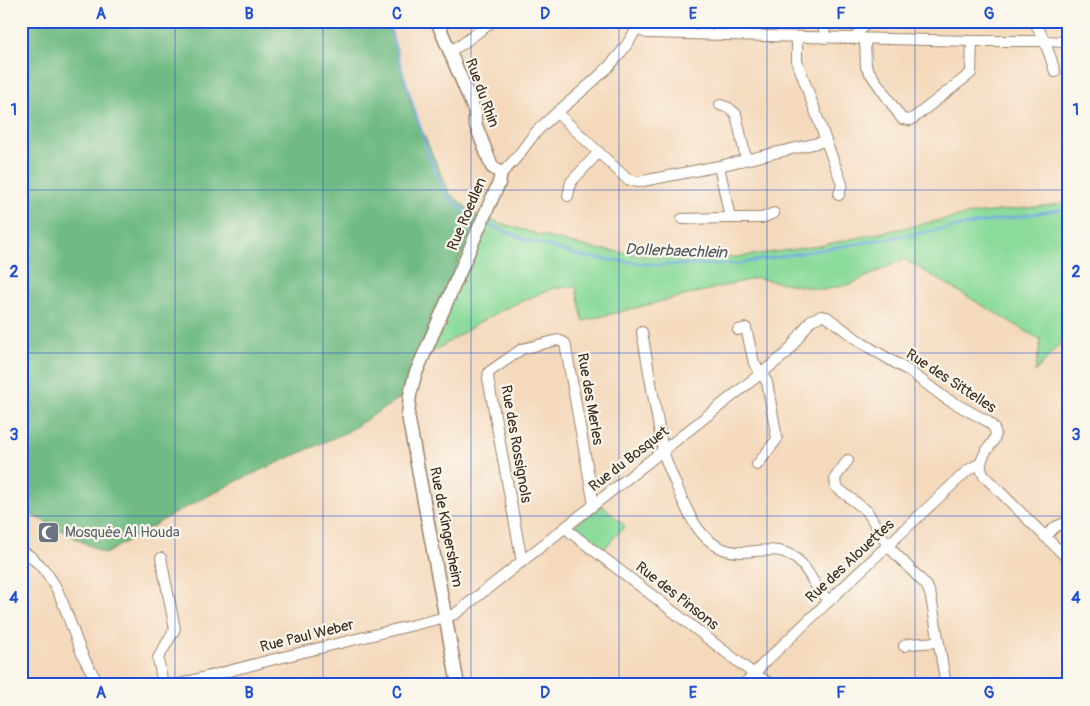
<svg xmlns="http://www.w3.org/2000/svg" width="1090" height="706" font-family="Pangolin,sans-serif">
  <rect width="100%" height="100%" fill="#fbf7ec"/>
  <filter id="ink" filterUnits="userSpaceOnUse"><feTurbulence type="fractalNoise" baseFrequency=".02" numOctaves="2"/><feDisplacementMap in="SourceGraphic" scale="10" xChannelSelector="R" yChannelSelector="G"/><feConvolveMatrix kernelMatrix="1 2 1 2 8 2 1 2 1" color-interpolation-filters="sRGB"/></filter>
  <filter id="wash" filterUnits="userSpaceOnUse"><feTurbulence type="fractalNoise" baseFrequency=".0096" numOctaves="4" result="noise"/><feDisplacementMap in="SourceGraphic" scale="20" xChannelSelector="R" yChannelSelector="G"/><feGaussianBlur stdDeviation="1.12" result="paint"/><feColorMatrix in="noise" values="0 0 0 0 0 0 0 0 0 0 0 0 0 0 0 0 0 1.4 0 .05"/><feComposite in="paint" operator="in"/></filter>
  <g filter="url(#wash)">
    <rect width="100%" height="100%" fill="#f4d9bc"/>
    <g fill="#8bdb9b" stroke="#63825c">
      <polygon points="1069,203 1069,333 1035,372 1041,340 904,259 851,284 823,290 756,278 583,321 576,287 553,288 506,308 478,323 414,364 477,216 540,235 591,248 658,257 737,257 818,246 965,215"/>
      <polygon points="602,505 625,526 602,551 571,528"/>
    </g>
    <polygon fill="#70bb83" stroke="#567250" points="21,21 388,21 390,25 412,108 450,194 477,216 414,364 400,398 347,432 239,480 177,512 105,554 21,509"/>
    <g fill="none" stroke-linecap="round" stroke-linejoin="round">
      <g stroke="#75aae2" stroke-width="2.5">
        <polyline points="387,21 430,159 445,194 474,219 477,220"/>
        <polyline points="484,223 527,240 585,257 657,265 736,264 1069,208"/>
      </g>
    </g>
  </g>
  <g filter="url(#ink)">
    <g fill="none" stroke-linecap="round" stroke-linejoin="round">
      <defs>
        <g id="minor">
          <polyline points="821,21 824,29 825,38"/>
          <path d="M1034,21C1044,37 1050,54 1055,72"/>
          <polyline points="637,29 647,33 972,41 1044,41 1064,42 1069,40"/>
          <path d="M856,39C859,30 863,25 872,21"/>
          <polyline points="865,39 866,67 902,119 911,120 971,73 972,41"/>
          <polyline points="449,51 461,45 493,21"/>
          <polyline points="720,105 729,108 736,114 746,159"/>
          <polyline points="557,113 627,179 638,182 719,166 826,141 797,61 797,37"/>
          <polyline points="826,141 842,184 839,195"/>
          <polyline points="719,166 730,218 762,218 774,213"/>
          <path d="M501,173C516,162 524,146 536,132C571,96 620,69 640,21"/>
          <polyline points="568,196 571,182 599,152"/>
          <polyline points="682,219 730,218"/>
          <polyline points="738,330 746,328 754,363 767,382 777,439 757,465"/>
          <path d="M642,332L663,451C667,464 672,475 677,487C688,515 704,552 740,552C757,552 777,546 792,556C804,563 811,578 818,589C821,593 825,597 829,601"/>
          <polyline points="848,460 835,478 836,487 867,511 888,546 927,586 931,597 946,685"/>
          <polyline points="566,527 570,532 754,674 773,685"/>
          <polyline points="1045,537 1055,527 1069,521"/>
          <path d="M21,550C63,575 65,618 84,658C88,667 94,676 100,685"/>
          <polyline points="161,558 175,629 158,658 163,685"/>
          <polyline points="522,562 488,378 489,372 522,349 558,340 565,343 594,505"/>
          <polyline points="904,646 908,644 938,642"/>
          <path d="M175,685L267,661L446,617L455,614L787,353L811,320L821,316L827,317L862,343L909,371L945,398L987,421C1009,438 982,446 981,464C980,468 982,472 984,476L1069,560"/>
          <path d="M743,685L754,674L761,666C829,600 899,535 968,470L981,463"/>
        </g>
        <polyline id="tertiary" points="437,21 475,112 475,123 492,167 501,173 499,183 485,214 415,375 410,395 408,415 458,685"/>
      </defs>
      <use href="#minor" stroke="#98826d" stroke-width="12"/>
      <use href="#tertiary" stroke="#98826d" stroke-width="15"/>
      <use href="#minor" stroke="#fff" stroke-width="10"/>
      <use href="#tertiary" stroke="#fff" stroke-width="12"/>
    </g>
  </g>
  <path fill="none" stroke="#1d4ed8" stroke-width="1" stroke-opacity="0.55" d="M175,21V685M323,21V685M471,21V685M619,21V685M767,21V685M915,21V685M21,190H1069M21,353H1069M21,516H1069"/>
  <defs>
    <symbol id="mosque-square" viewBox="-11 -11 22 22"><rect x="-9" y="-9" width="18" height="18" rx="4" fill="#6b7280" stroke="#fbf7ec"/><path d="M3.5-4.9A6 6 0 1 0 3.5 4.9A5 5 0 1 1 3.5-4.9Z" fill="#fff"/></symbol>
  </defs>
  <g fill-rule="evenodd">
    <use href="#mosque-square" x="36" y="520" width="25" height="25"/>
  </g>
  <g text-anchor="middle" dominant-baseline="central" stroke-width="4.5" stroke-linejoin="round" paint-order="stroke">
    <g font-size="15" fill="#3b2a1e" stroke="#fbf7ec">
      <text transform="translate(482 93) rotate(70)">Rue du Rhin</text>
      <text transform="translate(467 214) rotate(-67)">Rue Roedlen</text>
      <text transform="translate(951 381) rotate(33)">Rue des Sittelles</text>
      <text transform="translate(590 399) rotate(80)">Rue des Merles</text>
      <text transform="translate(516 444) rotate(80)">Rue des Rossignols</text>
      <text transform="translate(629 459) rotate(-38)">Rue du Bosquet</text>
      <text transform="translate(446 527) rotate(79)">Rue de Kingersheim</text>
      <text transform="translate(850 561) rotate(-43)">Rue des Alouettes</text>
      <text transform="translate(677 596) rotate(38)">Rue des Pinsons</text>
      <text transform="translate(307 636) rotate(-14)">Rue Paul Weber</text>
    </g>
    <g font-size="15" fill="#5b616d" stroke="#fbf7ec" text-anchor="start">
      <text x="65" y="532">Mosquée Al Houda</text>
    </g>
    <g font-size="16" font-style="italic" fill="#4f5763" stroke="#fbf7ec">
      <text transform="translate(676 251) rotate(2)">Dollerbaechlein</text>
    </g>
  </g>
  <rect width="1090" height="706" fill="none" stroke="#fbf7ec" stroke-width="55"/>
  <rect x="28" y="28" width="1034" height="650" fill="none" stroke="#1d4ed8" stroke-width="2"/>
  <g font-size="16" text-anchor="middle" font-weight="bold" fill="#1d4ed8">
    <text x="101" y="19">A</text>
    <text x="249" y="19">B</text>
    <text x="397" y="19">C</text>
    <text x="545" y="19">D</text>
    <text x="693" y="19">E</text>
    <text x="841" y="19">F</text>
    <text x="989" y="19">G</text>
    <text x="14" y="115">1</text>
    <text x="1076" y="115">1</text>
    <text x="14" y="277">2</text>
    <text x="1076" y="277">2</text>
    <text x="14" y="440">3</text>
    <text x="1076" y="440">3</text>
    <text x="14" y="603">4</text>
    <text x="1076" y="603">4</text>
    <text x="101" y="698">A</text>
    <text x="249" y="698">B</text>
    <text x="397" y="698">C</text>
    <text x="545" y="698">D</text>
    <text x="693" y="698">E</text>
    <text x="841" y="698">F</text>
    <text x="989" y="698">G</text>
  </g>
</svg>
